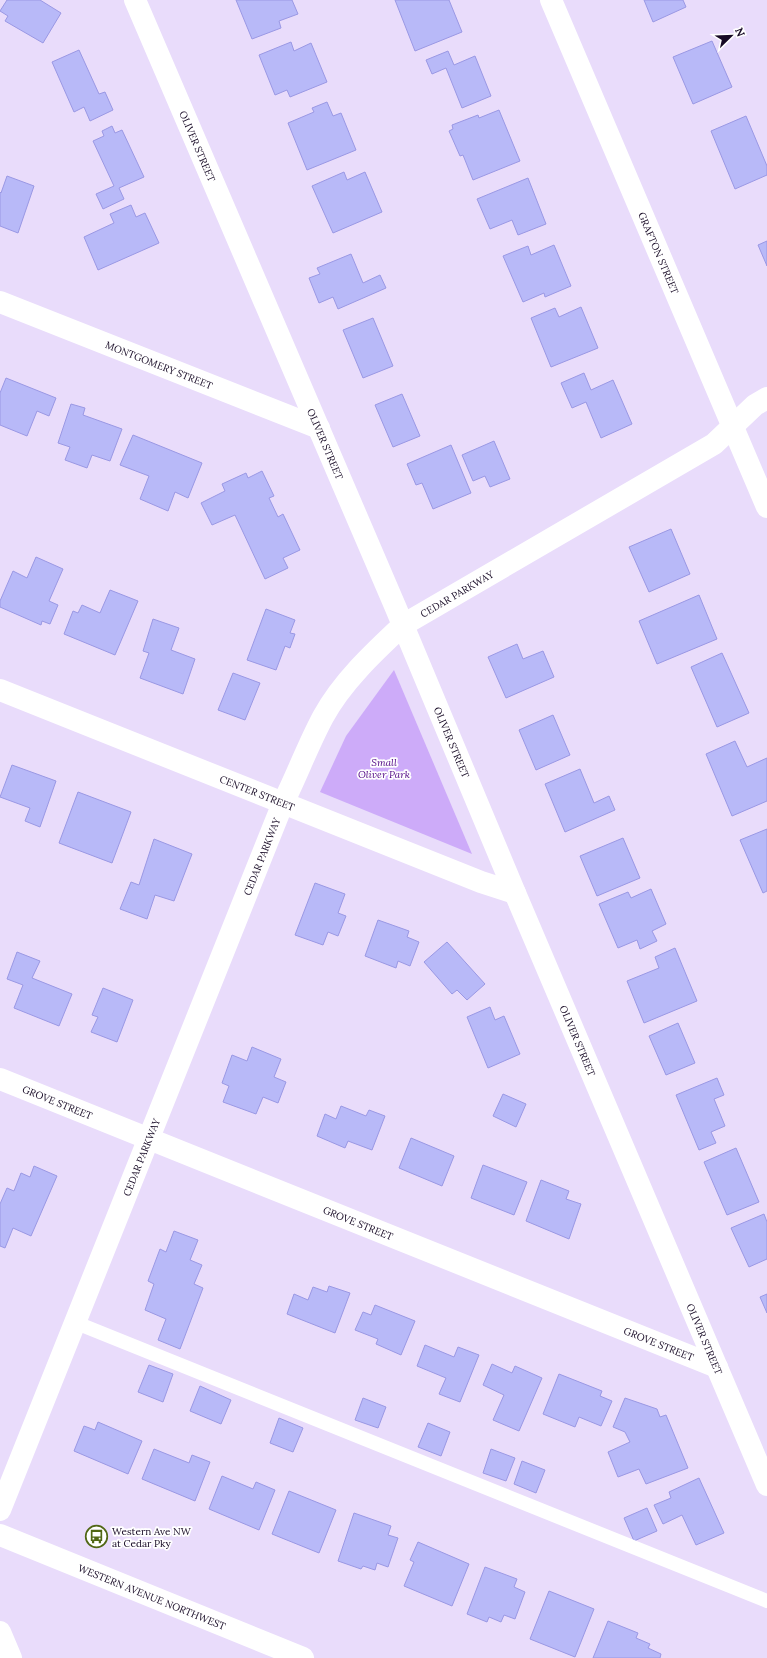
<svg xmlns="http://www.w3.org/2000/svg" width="767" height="1658" font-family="Lora,serif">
  <rect width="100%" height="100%" fill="#e9dcfb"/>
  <polygon fill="#cdabf9" points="394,670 472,854 320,792 346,736"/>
  <g fill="#b8b9f8" stroke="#9a98e4">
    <polygon points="7,0 40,0 61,13 43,43 5,21 8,16 0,11"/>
    <polygon points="236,0 292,0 298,14 279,21 281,28 252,39"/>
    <polygon points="395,0 449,0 462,32 415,51"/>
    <polygon points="644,0 683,0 686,7 653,22"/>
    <polygon points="712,41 732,87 693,104 673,57"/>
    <polygon points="291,42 294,51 311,43 327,82 290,97 287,90 275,95 259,55"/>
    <polygon points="79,50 99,94 105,92 113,110 90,121 84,107 74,112 52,62"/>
    <polygon points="448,51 454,65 475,56 491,96 462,108 446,68 432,74 426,60"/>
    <polygon points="327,102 333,116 341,113 356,150 307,170 288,123 314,112 312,108"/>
    <polygon points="499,110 520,161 473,180 463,155 460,156 449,131 453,129 452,125 478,115 479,118"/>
    <polygon points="746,116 767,166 767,175 735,189 711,131"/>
    <polygon points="112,126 115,133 122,130 144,177 119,188 124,199 103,209 96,194 114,186 93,141 104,136 102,131"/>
    <polygon points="344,172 347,180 365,172 382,212 333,233 312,186"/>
    <polygon points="7,176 34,186 18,233 0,226 0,192 1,193"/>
    <polygon points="528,178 546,224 518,235 512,220 490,229 477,199"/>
    <polygon points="131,205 136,217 145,213 159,243 98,270 84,237 114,223 110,214"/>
    <polygon points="767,241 767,266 758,245"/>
    <polygon points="554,245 571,286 545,297 544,293 523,302 503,256 528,246 531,255"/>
    <polygon points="351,254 363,283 380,275 386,288 338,309 333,297 319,303 309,278 320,274 317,268"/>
    <polygon points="581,307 598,348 551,367 531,318 555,308 559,317"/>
    <polygon points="373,318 393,366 363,378 343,330"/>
    <polygon points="584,373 591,390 613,380 632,424 601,438 586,402 572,408 561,383"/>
    <polygon points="6,378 56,398 49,416 37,411 27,436 0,425 0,393"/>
    <polygon points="402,394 420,436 393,447 375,405"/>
    <polygon points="71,404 85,408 83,415 122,429 110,461 92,455 87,468 65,460 70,447 58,443"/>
    <polygon points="133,435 202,463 188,498 175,492 168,511 140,499 149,476 120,465"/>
    <polygon points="494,441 510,479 490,487 485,476 473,481 462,455"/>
    <polygon points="451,445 471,493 433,509 422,483 416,485 407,464"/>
    <polygon points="262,471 274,496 269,498 278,517 283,514 300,550 283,558 288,568 265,579 235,515 212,525 201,503 225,491 222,484 246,473 248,478"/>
    <polygon points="671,529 690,574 649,592 629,547"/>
    <polygon points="36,557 63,569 49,601 58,605 50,624 42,621 41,625 0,607 0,601 13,571 27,578"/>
    <polygon points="110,590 138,601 115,655 64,634 73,611 78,613 82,605 100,613"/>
    <polygon points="699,595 717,639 657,664 639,621"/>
    <polygon points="266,609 295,620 290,633 295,634 290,648 285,646 276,670 247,660"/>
    <polygon points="153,619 179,628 171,650 195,659 183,694 140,678 149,653 143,651"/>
    <polygon points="517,644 523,659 543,651 554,677 506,698 488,657"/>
    <polygon points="722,653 749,713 717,727 691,667"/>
    <polygon points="233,673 260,683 245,720 218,710"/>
    <polygon points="553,715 570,755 536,770 519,730"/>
    <polygon points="735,741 747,767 767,758 767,801 732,816 706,754"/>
    <polygon points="12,765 56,781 40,827 25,821 30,808 0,797"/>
    <polygon points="580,769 594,803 609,796 615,810 565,832 545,784"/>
    <polygon points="78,792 131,812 112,863 59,843"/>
    <polygon points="767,829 767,891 763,893 740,840"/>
    <polygon points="623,838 640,878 597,896 580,856"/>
    <polygon points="154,839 192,854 174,901 155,895 147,919 120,909 131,882 139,885"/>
    <polygon points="315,883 345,894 338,913 346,916 338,936 328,932 323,945 295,935"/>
    <polygon points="651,889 666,924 652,931 657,941 640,949 637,940 618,948 599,904 628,892 631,898"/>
    <polygon points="378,920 409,931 407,937 419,942 410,966 398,961 396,968 365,956"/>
    <polygon points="447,942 485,984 467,1000 457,990 452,994 424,962"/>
    <polygon points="675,948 697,1001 644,1023 627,981 659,968 655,957"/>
    <polygon points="17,952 40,961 32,978 72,994 59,1026 14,1008 23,985 7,979"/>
    <polygon points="103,988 133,1000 117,1042 91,1032 98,1017 92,1015"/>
    <polygon points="490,1007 495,1020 504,1016 520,1054 488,1068 467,1017"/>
    <polygon points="678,1023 695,1063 666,1075 649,1036"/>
    <polygon points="252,1047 281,1059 274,1077 286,1082 278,1103 263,1097 256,1114 223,1102 229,1086 222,1083 232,1055 247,1061"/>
    <polygon points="717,1078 724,1095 714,1099 725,1126 711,1132 716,1143 699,1150 676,1095"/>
    <polygon points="503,1094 526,1104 516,1127 493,1116"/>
    <polygon points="341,1106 366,1116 369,1110 385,1116 372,1150 348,1141 345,1148 317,1136 325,1114 336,1119"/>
    <polygon points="411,1138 454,1156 442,1186 399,1168"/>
    <polygon points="736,1148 759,1202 727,1215 704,1162"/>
    <polygon points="483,1165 527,1182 514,1215 471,1198"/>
    <polygon points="34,1166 57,1176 31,1236 13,1228 5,1248 0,1246 0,1204 7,1188 14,1191 21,1173 30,1177"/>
    <polygon points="541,1180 569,1191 566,1199 581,1204 569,1239 526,1221"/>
    <polygon points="764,1214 767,1222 767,1259 749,1267 731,1228"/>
    <polygon points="174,1231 198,1240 190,1260 202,1265 194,1284 203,1288 180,1349 158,1340 166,1319 145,1310 154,1284 148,1281 160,1249 166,1252"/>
    <polygon points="329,1286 350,1293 335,1333 287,1314 294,1294 308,1300 313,1287 327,1292"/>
    <polygon points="767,1294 767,1313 760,1297"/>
    <polygon points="375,1305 415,1321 401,1355 376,1344 378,1339 355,1330 363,1312 371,1315"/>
    <polygon points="425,1345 454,1357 458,1347 479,1355 460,1402 439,1394 446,1378 417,1366"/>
    <polygon points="492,1364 512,1373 515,1366 542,1378 519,1431 493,1420 504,1395 483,1385"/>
    <polygon points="149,1365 173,1374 163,1402 138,1392"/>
    <polygon points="559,1374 602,1391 600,1396 612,1401 601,1426 579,1417 575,1427 543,1414"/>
    <polygon points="200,1386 231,1400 221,1424 190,1411"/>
    <polygon points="363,1398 386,1407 378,1428 355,1420"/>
    <polygon points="625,1398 657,1409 660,1417 666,1415 688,1468 646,1484 639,1469 618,1477 608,1452 630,1442 625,1432 613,1427"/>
    <polygon points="279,1418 303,1428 293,1452 270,1443"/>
    <polygon points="98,1422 142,1441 128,1474 74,1451 84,1426 95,1430"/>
    <polygon points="428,1423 450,1432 441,1456 418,1447"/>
    <polygon points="154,1449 189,1463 192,1455 210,1462 195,1501 142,1479"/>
    <polygon points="491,1449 515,1458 506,1481 483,1473"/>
    <polygon points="522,1461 545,1470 536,1493 514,1484"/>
    <polygon points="222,1476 253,1489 256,1482 275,1490 259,1530 209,1509"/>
    <polygon points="699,1478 724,1533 696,1545 682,1515 663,1524 654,1505 671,1498 669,1492"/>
    <polygon points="289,1491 336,1510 319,1553 272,1534"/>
    <polygon points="647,1508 657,1531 634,1541 624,1518"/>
    <polygon points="354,1513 391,1526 388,1535 398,1538 388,1567 377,1563 375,1570 363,1566 361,1569 338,1561"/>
    <polygon points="418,1542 469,1564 452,1606 404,1586 414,1562 410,1560"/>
    <polygon points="485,1567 517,1579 514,1587 525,1592 515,1619 504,1615 501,1622 489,1617 487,1622 467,1614"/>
    <polygon points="549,1591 594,1609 575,1657 530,1639"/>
    <polygon points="608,1621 638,1633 636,1638 650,1644 648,1648 661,1654 660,1658 593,1658"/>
  </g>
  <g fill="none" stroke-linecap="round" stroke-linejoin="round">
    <polyline stroke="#fff" stroke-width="14" points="74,1322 767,1601"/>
    <g stroke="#fff" stroke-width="22">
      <path id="s1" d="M135,0L395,606L515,893L767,1485"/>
      <path id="s2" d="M551,0L767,507"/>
      <path id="s3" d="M0,302L319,428"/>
      <path id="s4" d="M0,690L481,882L515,893"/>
      <path id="s5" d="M0,1079L717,1367"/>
      <path id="s6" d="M0,1510L283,803C297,775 308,745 323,717C342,682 374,652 403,625L714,444L755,405L767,398"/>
      <polyline points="0,1632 11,1658"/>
    </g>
    <path stroke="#fff" stroke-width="22" id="s7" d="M0,1535L303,1658"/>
  </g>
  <defs>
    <symbol id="bus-ring" viewBox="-11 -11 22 22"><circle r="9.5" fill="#fff" stroke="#516715" stroke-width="1.5"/><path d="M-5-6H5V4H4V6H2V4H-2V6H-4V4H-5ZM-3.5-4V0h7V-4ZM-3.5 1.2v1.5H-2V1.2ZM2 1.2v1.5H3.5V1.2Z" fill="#516715"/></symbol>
  </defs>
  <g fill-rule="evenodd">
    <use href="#bus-ring" x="84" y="1524" width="25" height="25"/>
  </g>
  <g text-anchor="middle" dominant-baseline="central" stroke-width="3.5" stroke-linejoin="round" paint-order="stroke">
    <g font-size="10" fill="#170a25" stroke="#fff">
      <text stroke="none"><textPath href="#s1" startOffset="159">OLIVER STREET</textPath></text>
      <text stroke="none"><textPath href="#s2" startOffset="275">GRAFTON STREET</textPath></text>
      <text stroke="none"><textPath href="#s3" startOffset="171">MONTGOMERY STREET</textPath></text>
      <text stroke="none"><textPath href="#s1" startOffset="483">OLIVER STREET</textPath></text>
      <text stroke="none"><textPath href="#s6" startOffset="1041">CEDAR PARKWAY</textPath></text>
      <text stroke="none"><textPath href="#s1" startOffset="807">OLIVER STREET</textPath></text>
      <text stroke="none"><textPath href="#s4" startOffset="277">CENTER STREET</textPath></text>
      <text stroke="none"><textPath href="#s6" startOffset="704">CEDAR PARKWAY</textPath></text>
      <text stroke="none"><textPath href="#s1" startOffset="1131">OLIVER STREET</textPath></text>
      <text stroke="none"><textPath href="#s5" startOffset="62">GROVE STREET</textPath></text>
      <text stroke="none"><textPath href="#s6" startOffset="380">CEDAR PARKWAY</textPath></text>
      <text stroke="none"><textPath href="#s5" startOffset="386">GROVE STREET</textPath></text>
      <text stroke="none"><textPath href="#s1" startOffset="1455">OLIVER STREET</textPath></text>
      <text stroke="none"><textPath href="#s5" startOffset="710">GROVE STREET</textPath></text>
      <text stroke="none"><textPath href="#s7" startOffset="164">WESTERN AVENUE NORTHWEST</textPath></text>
    </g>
    <g font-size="10" font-style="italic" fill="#520986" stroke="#fff">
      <text x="384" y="762">Small<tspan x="384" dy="12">Oliver Park</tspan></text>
    </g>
    <g font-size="10" fill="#170a25" stroke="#fff" text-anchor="start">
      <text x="112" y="1531">Western Ave NW<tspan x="112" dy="12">at Cedar Pky</tspan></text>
    </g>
  </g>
  <g transform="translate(731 36) rotate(67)" stroke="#ffffff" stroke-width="3" paint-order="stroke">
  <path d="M0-3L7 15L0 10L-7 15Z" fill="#170a25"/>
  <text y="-6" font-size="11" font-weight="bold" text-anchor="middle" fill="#170a25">N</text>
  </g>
</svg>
